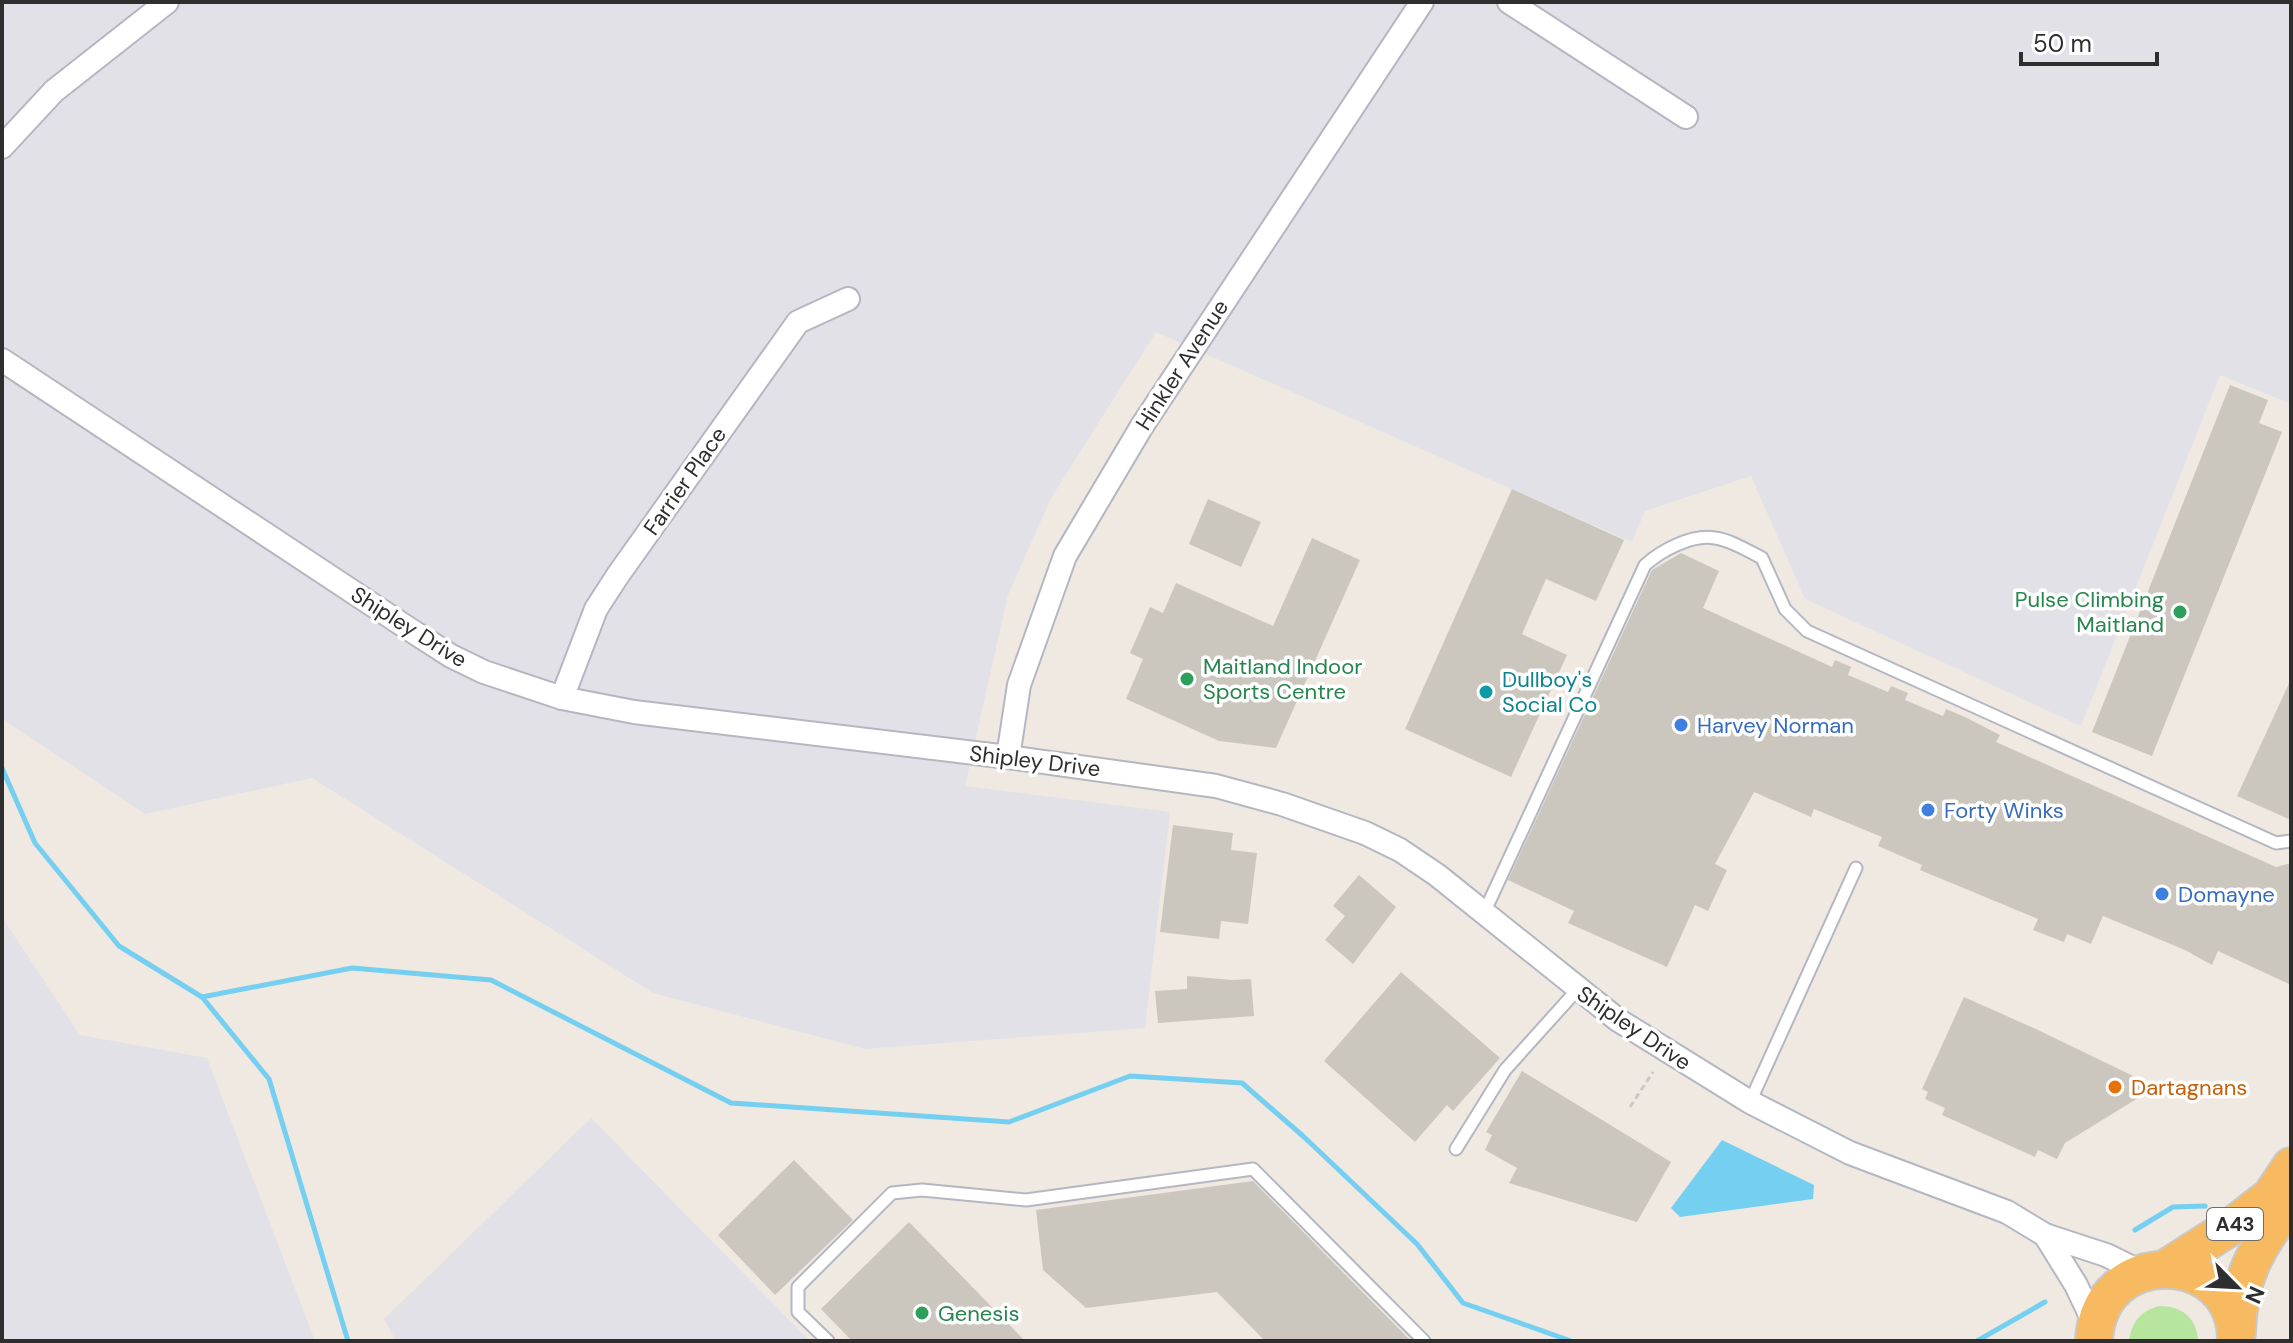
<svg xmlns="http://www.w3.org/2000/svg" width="2293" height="1343" font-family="'DM Sans',sans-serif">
  <rect width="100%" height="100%" fill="#efe9e1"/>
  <g fill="#e3e1e8">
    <polygon points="2,2 2291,2 2291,404 2220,375 2081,726 1805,599 1751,476 1645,511 1632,542 1156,332 1051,498 1008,595 965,786 1170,812 1145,1028 865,1049 653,993 312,778 145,814 2,719"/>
    <polygon points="2,917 80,1035 207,1058 315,1341 2,1341"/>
    <polygon points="591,1118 703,1232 810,1341 396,1341 384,1319"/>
  </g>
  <path fill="#b6e59e" d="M2159,1306C2182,1306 2197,1318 2198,1341H2129C2131,1322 2141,1311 2159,1306Z"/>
  <polygon fill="#75cff0" points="1722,1140 1814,1185 1813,1199 1680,1217 1671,1208"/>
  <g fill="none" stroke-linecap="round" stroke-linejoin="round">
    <g stroke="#75cff0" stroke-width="5">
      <polyline points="2,768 35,843 119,946 202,997 269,1079 348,1341"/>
      <polyline points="202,997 352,968 491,980 731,1103 1009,1122 1130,1076 1242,1083 1303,1136 1417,1244 1463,1303 1571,1341"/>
      <polyline points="2135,1230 2173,1207 2205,1206"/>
      <polyline points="1977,1341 2045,1302"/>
    </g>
  </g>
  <g fill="#cbc7bf">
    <polygon points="2230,385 2268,400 2259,423 2282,432 2152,756 2092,732"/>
    <polygon points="1512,489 1624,540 1596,601 1546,579 1522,634 1567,655 1511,777 1405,729"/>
    <polygon points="1208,499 1261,522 1241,567 1189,544"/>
    <polygon points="1312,538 1360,560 1276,748 1219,741 1126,699 1143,659 1130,653 1150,607 1163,613 1176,583 1273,626"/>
    <polygon points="1681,553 1719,571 1703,608 1832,667 1835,660 1851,667 1848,675 1888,692 1891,686 1908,693 1905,700 1943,716 1946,709 1965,717 2000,735 1996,742 2276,867 2291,863 2291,985 2218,951 2212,965 2185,950 2103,916 2091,944 2067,934 2064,942 2033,930 2038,919 1920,870 1922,865 1878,846 1882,837 1814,809 1811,817 1754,792 1715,864 1727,870 1708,911 1695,905 1667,967 1568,923 1574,911 1508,880 1652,570"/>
    <polygon points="2291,679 2291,820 2237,796"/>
    <polygon points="1173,825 1233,833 1231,850 1257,853 1248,924 1221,921 1219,939 1160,932"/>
    <polygon points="1359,875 1396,907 1353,964 1325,940 1345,916 1333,906"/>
    <polygon points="1401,972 1500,1058 1453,1111 1447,1105 1415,1142 1324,1061"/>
    <polygon points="1187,976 1232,980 1251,979 1254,1016 1158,1023 1155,991 1187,989"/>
    <polygon points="1964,997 2038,1030 2156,1087 2065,1143 2057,1159 2038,1150 2035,1157 1942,1115 1945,1108 1925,1099 1928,1092 1922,1089"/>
    <polygon points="1522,1071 1671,1162 1637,1222 1509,1183 1517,1168 1485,1150 1492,1135 1486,1132"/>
    <polygon points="794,1160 853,1220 775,1295 718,1235"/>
    <polygon points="1253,1181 1411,1341 1265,1341 1217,1292 1086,1308 1043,1270 1036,1210"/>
    <polygon points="909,1222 1025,1341 852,1341 821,1309"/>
  </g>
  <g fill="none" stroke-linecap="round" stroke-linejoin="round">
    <defs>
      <g id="service">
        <path d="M1484,913L1645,565C1662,550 1692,534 1715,538C1731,540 1748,551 1762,558L1785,609L1807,631L2276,843L2291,841"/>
        <polyline points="1750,1102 1856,868"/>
        <polyline points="1456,1149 1505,1070 1577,990"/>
        <polyline points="828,1341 798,1312 798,1287 892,1193 922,1190 1026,1200 1253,1169 1424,1341"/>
      </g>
      <g id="minor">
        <polyline points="1509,2 1686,117"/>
        <polyline points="2,147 54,91 167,2"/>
        <polyline points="2,360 409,629 451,656 484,672 562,698 634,712 1008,757 1216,786 1282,804 1365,833 1400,850 1437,875 1618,1020 1750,1102 1850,1153 2007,1212 2045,1235 2106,1255 2141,1272"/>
        <polyline points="562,698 596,609 618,575 798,322 848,299"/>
        <polyline points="1008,757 1019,685 1065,556 1142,426 1422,2"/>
        <polyline points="2045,1235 2076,1285 2095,1325"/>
      </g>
      <g id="trunk">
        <polyline points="2166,1268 2235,1224 2271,1196 2291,1166"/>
        <path d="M2237,1332C2239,1272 2258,1248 2291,1200"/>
        <path d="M2094,1341C2098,1244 2237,1248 2236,1341"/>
      </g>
    </defs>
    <use href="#service" stroke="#b4b7c1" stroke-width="15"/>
    <use href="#minor" stroke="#b4b7c1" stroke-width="26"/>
    <use href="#trunk" stroke="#c9c9c9" stroke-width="40"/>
    <polyline stroke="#c9c9c9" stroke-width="3" stroke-dasharray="6 4" stroke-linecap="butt" points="1630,1107 1653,1072"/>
    <use href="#service" stroke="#fff" stroke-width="11"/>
    <use href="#minor" stroke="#fff" stroke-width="22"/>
    <use href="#trunk" stroke="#f8ba60" stroke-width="36"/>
  </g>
  <g fill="#2e9e5b" stroke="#fff" stroke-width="3">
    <circle cx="2180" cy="612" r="8"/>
    <circle cx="1187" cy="679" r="8"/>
    <circle cx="922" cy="1313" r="8"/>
  </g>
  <circle fill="#0f9aa8" stroke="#fff" stroke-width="3" cx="1486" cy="692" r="8"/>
  <g fill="#3f7fe0" stroke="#fff" stroke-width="3">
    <circle cx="1681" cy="725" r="8"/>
    <circle cx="1928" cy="810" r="8"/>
    <circle cx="2162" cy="894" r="8"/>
  </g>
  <circle fill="#e8710a" stroke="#fff" stroke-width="3" cx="2115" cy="1087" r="8"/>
  <g text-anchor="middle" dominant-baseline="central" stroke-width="7" stroke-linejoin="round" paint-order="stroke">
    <rect fill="#fff" stroke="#6d6d6d" stroke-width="2" x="2207" y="1208" width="56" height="32" rx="6"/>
    <g font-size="20" font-weight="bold" fill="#2e2e2e">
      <text x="2235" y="1224">A43</text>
    </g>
    <g font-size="22" fill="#2e2e2e" stroke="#fff">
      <text transform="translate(1182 365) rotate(-57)">Hinkler Avenue</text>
      <text transform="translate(685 481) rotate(-55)">Farrier Place</text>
      <text transform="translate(409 627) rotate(32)">Shipley Drive</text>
      <text transform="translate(1035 761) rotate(7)">Shipley Drive</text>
      <text transform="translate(1634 1028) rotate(34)">Shipley Drive</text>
    </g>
    <g font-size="22" fill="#27864d" stroke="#fff" text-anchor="start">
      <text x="2164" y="599" text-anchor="end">Pulse Climbing<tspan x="2164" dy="25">Maitland</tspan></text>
      <text x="1203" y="666">Maitland Indoor<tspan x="1203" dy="25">Sports Centre</tspan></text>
      <text x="938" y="1313">Genesis</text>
    </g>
    <g font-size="22" fill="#0d838f" stroke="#fff" text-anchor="start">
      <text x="1502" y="679">Dullboy's<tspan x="1502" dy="25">Social Co</tspan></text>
    </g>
    <g font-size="22" fill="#366cbe" stroke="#fff" text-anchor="start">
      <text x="1697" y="725">Harvey Norman</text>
      <text x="1944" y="810">Forty Winks</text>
      <text x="2178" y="894">Domayne</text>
    </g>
    <g font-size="22" fill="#c56008" stroke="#fff" text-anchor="start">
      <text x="2131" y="1087">Dartagnans</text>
    </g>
  </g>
  <rect width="2293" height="1343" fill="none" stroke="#2e2e2e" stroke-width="8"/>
  <g transform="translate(2237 1287) rotate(114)" stroke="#ffffff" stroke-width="6" paint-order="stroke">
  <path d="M0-6L14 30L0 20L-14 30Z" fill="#2e2e2e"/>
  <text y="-12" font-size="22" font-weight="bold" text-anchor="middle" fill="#2e2e2e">N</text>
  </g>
  <path d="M2021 52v12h136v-12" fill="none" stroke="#2e2e2e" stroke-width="4"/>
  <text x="2033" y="52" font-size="24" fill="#2e2e2e" stroke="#ffffff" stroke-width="6" paint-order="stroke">50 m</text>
</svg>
